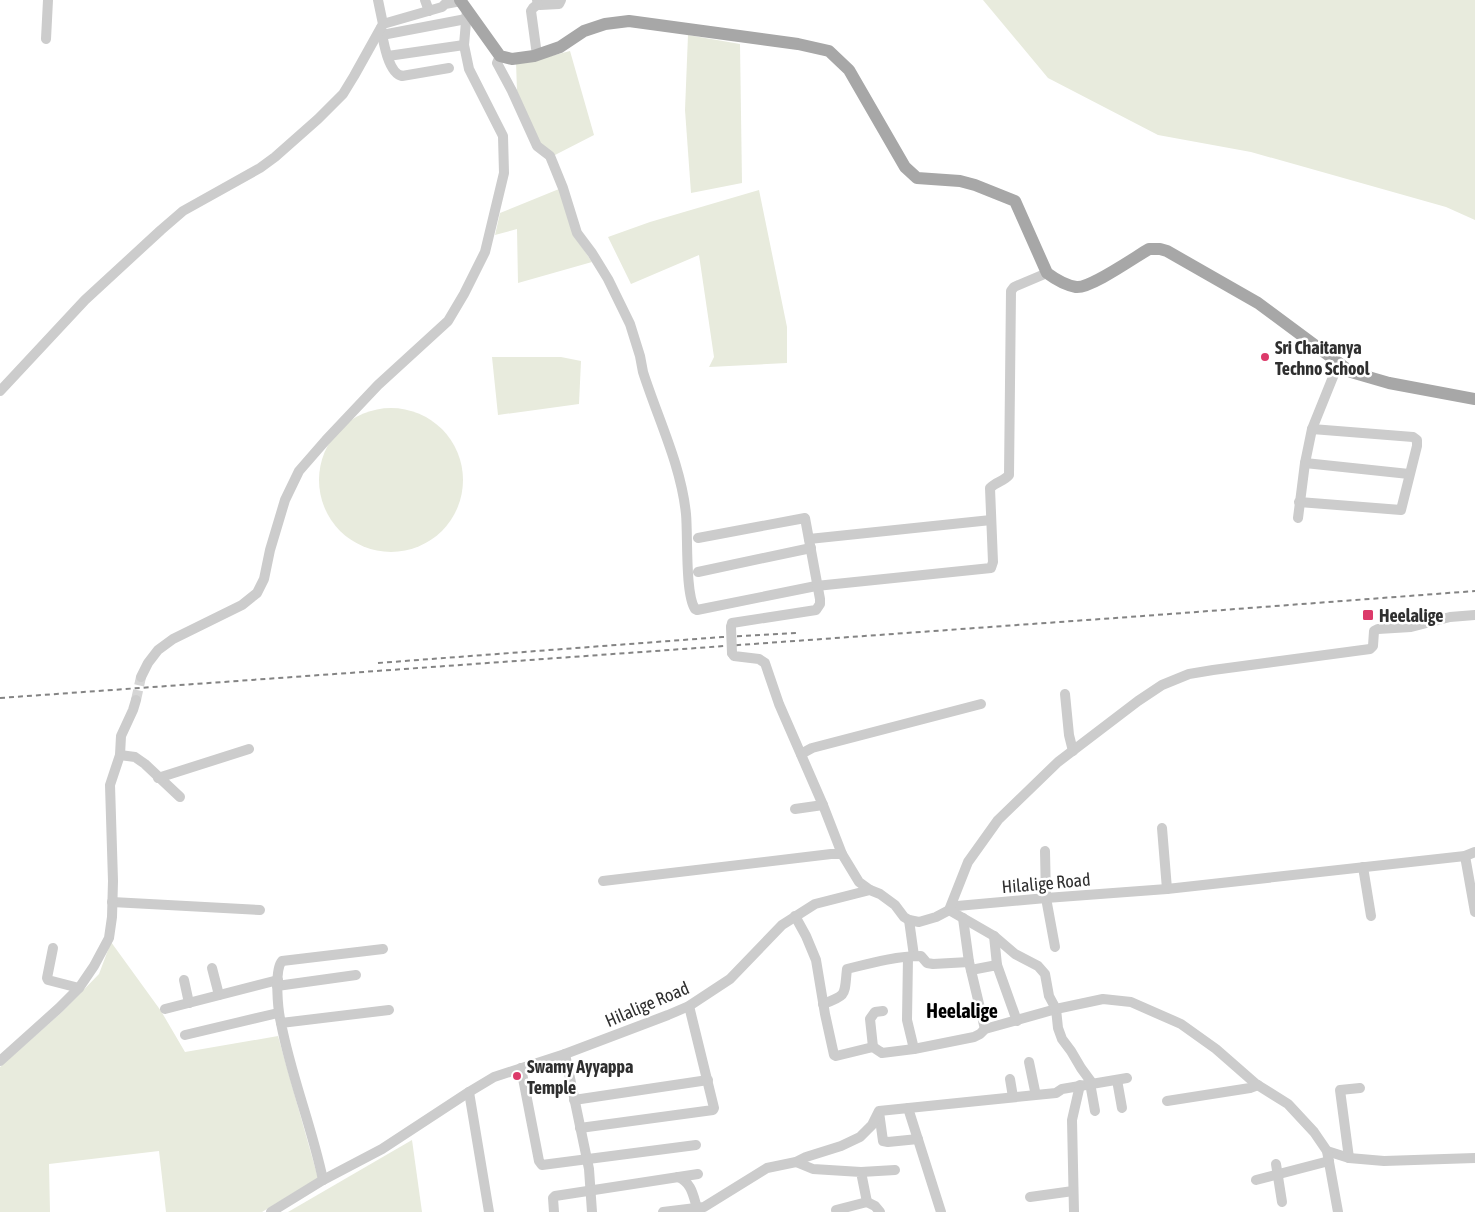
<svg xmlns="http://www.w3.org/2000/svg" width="1475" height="1212" font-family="'Asap Condensed',sans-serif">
  <rect width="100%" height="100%" fill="#fff"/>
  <g fill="#e8ebdd">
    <polygon points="983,0 1475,0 1475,220 1446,207 1251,152 1158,135 1048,78"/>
    <polygon points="688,35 740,44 742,183 691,193 685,110"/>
    <polygon points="570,51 594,135 555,155 540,144 517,91 516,62 532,61"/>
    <polygon points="559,189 573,234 592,262 518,283 517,229 495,235 500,213"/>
    <polygon points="759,190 787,327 787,363 709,367 714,357 699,255 631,284 608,237 650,222"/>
    <polygon points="492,357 561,357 581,361 579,404 498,415"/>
    <circle cx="391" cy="480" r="72"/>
    <polygon points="111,942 161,1011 185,1052 278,1036 318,1178 262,1212 166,1212 159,1151 49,1164 50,1212 0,1212 0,1067 62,1012 99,974"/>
    <polygon points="412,1140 422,1212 288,1212"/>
  </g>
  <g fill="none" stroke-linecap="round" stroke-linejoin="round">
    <polyline stroke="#d5d5d5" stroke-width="10" stroke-dasharray="10 5" stroke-linecap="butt" points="136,700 141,677"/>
    <g stroke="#ccc" stroke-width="10">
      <polyline points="425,0 429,11"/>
      <polyline points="537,0 540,5 559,4 561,0"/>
      <polyline points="383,24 442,7 445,4 461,1"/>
      <path d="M381,28C383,40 388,73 402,76L449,68"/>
      <polyline points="382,35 466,19"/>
      <polyline points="46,39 48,0"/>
      <polyline points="537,55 531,11 533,8 538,4"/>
      <polyline points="388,56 464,45"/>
      <path d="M500,56L497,63L512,91L537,146L550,156L563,188L577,233L592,253L608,279L630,324L640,356L643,372C658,419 681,465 686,514C688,535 685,594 695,609L697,610L816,586L991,568L993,562L990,488C996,482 1004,481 1009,475L1011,291L1014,287L1047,273"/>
      <polyline points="0,391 85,300 161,230 183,211 260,168 275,157 318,119 343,94 354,76 383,24 378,0"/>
      <polyline points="1305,463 1409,474"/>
      <polyline points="1299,502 1401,510 1417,446 1417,440 1413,437 1312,429"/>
      <polyline points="1298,518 1305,463 1312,429 1339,362"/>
      <polyline points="698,538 805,518 820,599 820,604 816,610 732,623 731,627"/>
      <polyline points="809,539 991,520"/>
      <polyline points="698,572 811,548"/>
      <polyline points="732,653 734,656 759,659 765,663 779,704 823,805 842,854 859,882 870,890"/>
      <polyline points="141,677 148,663 158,650 173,639 242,605 257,593 264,579 270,550 285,500 299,471 326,440 378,385 448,321 464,294 485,252 504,173 503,136 469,69 464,45 467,10"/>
      <polyline points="1065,694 1069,735 1073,751"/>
      <polyline points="801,754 812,748 981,704"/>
      <polyline points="120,755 135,757 145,764 180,797"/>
      <polyline points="158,778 249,749"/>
      <polyline points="795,809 823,805"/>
      <polyline points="1162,828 1167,889"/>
      <polyline points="1045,851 1046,898 1055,947"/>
      <polyline points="1465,856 1475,912"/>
      <polyline points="1363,867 1371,916"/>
      <polyline points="603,881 831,854 842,854"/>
      <polyline points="112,902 260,910"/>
      <polyline points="795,916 806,936 816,960 825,1014 834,1055 836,1056 873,1047 882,1053 914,1049 974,1037 980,1034 985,1029 1056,1009 1058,1028 1062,1039 1071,1051 1081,1068 1092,1083"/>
      <polyline points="963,918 969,962 985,1029"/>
      <polyline points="909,920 914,956"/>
      <polyline points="994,936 997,965"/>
      <polyline points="53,948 47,978 48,980 79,988"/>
      <polyline points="908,957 907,1020 914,1049"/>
      <polyline points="212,968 219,995"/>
      <polyline points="971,970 997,965 1017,1021"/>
      <polyline points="184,980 189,1003"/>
      <polyline points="277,986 356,975"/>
      <path d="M823,1004C848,995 844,995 847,969C871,963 896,956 921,956L927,963L933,964L969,962"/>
      <polyline points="165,1009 278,980"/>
      <path d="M281,1023C278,1011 274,970 282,961L383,949"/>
      <polyline points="185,1035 278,1013"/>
      <polyline points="873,1047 870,1019 875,1012 883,1011"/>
      <polyline points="565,1054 589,1169 592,1212"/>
      <polyline points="0,1061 59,1008 79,988 94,966 109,938 112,917 113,881 110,785 120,755 121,736 133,710 136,700"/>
      <polyline points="1029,1062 1035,1091 1034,1095"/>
      <polyline points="521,1068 539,1161 542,1165 696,1145"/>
      <polyline points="1010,1079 1013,1097"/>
      <polyline points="1117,1080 1122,1108"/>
      <polyline points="1090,1083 1095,1111"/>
      <polyline points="469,1092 489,1212"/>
      <polyline points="574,1100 708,1080"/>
      <polyline points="1167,1101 1250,1088 1258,1085"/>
      <polyline points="908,1108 941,1212"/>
      <polyline points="879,1112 883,1141 888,1142 918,1139"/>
      <polyline points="580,1128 713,1110 714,1108 689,1006"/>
      <polyline points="1327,1151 1349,1158 1384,1161 1475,1158"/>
      <polyline points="1349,1158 1340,1090 1360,1088"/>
      <polyline points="796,1162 813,1169 861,1172 867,1202"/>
      <polyline points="1276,1164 1282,1202"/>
      <polyline points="861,1172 895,1170"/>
      <path d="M678,1177C692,1183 693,1195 697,1208"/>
      <path d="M323,1180C312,1127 291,1076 281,1023L389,1010"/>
      <polyline points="1256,1180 1329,1161"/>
      <polyline points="1030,1197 1073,1191"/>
      <polyline points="836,1210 867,1202 875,1206 880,1212"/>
      <polyline points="271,1212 323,1180 382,1149 469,1092 494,1077 565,1054 668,1015 689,1006 730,979 782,925 815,904 870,890 880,894 895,905 904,917 909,920 919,922 936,917 957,906 1046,898 1167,889 1465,856 1475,852"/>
      <polyline points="554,1212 553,1198 555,1196 698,1174"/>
      <polyline points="663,1212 704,1207 767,1168 796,1162 806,1157 841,1146 860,1137 872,1125 879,1111 1056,1093 1062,1089 1127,1078"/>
      <polyline points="1074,1212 1072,1120 1080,1085"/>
      <polyline points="1338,1212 1327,1151 1314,1132 1288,1104 1256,1084 1216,1049 1181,1024 1131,1002 1103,999 1056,1009 1049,996 1045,974 1038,966 1015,954 994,936 949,910 968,862 998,820 1058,762 1138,701 1162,685 1189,674 1213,670 1370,649 1373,646 1374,631 1378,629 1411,627 1450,617 1475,615"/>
    </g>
    <path stroke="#a7a7a7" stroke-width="12" d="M460,0L500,56L512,59L534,56L560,47L584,31L605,24L629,21L798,44L829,51L849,70L905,167L917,178L960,181L975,185L1015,201L1047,273C1055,279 1065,285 1076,287C1090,289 1135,257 1149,249H1160L1167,251L1258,303L1351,372L1389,383L1475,399"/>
    <g stroke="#848484" stroke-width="2" stroke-dasharray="5 4" stroke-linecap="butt">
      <polyline points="378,663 722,637 797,633"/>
      <polyline points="0,698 1143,616 1475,591"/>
    </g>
    <polyline stroke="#ccc" stroke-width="10" points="731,627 732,653"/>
  </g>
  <g fill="#dc3a6a" stroke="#fff" stroke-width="2">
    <circle cx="1265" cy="357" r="5"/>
    <rect x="1362" y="609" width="12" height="12" rx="2.5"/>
    <circle cx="517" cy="1076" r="5"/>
  </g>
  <g text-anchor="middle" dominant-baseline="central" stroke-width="5" stroke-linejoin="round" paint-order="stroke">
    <g font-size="18" font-weight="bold" fill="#2f2f2f" stroke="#fff" text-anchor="start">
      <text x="1275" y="347">Sri Chaitanya<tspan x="1275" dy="21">Techno School</tspan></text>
      <text x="1379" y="615">Heelalige</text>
      <text x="527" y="1066">Swamy Ayyappa<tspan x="527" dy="21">Temple</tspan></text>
    </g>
    <g font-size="18" fill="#2f2f2f" stroke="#fff">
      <text transform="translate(1046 883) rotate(-5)">Hilalige Road</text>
      <text transform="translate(647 1004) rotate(-23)">Hilalige Road</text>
    </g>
    <g font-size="20" font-weight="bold" fill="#000" stroke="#fff">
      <text x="962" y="1010">Heelalige</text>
    </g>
  </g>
</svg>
